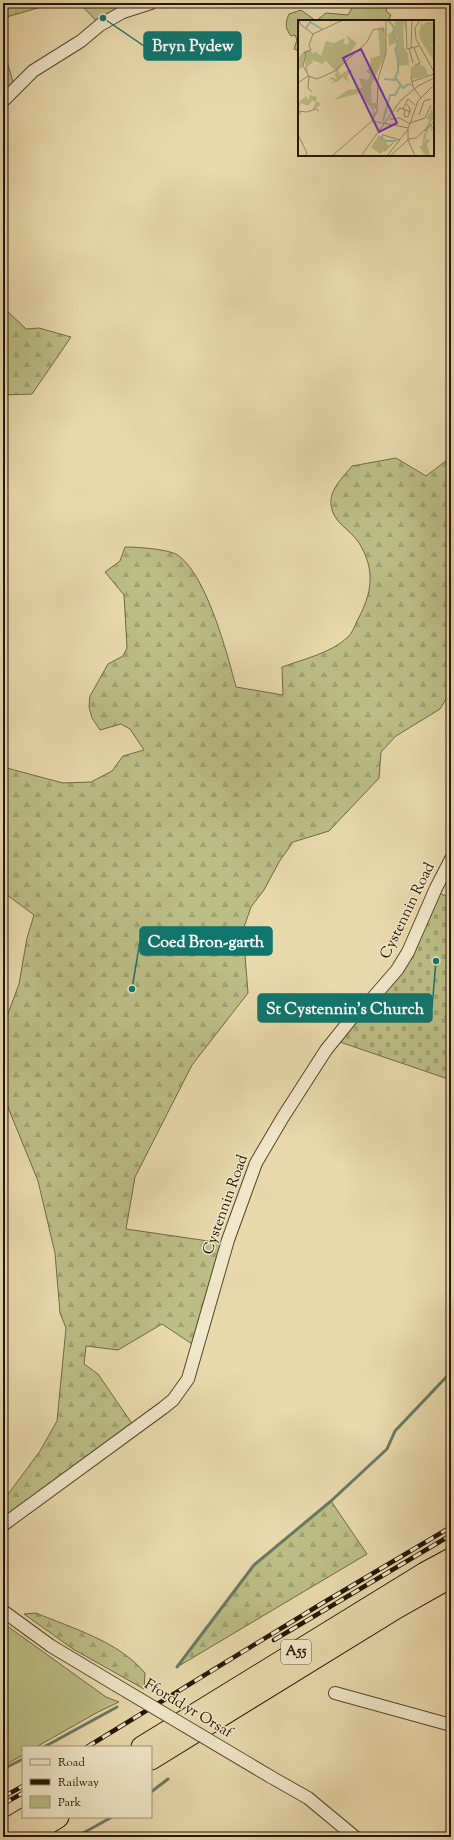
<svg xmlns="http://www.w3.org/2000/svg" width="454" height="1840" font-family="'Sorts Mill Goudy',serif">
  <defs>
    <pattern id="forest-firs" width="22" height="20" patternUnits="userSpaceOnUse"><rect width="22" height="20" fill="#bcbe86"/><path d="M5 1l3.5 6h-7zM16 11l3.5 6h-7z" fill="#a1a272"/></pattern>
    <pattern id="cemetery-stones" width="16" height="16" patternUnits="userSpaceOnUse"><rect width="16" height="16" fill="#bcbe86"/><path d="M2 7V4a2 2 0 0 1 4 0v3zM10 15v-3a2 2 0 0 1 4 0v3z" fill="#a1a272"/></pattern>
  </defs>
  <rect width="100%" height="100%" fill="#e9daad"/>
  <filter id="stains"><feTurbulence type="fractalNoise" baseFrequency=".005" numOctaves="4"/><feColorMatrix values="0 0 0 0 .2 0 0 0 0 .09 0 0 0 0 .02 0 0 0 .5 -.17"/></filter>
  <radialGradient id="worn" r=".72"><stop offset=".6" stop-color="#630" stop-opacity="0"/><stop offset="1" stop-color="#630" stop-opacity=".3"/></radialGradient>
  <g fill="#bcbe86" stroke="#706a43">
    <polygon points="83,3 151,3 100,25 83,7"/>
    <polygon points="355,3 388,3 386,11 391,15 388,21 316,21 326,13 348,15"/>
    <path d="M301,10L316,21H299V51L294,49L297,40L295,35L291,36C285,28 285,23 289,14Z"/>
    <polygon points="3,1623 106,1697 119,1702 98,1712 36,1747 23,1747 23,1755 3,1766"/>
  </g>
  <g fill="url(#forest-firs)" stroke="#706a43">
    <polygon points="3,3 55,3 3,18"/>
    <polygon points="3,49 15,88 3,101"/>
    <polygon points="3,307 26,329 39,328 71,337 32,394 3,395"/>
    <path d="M451,457V691L440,709L396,736L381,752L379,778L329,831L293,842L279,862L264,890L251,907L243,930L248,993L192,1065L135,1177L126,1229L222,1243L195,1346L162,1324L118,1350L86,1346L84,1364L98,1374L133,1425L3,1520V1501L40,1451L57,1421L66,1328L60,1313L55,1253L38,1181L3,1095V1027L19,984L27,938L34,915L3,892V767L63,783L91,782L112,771L123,756L144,750L130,729L121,724L100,730L92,718L89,707L90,696L108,664L123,656L127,648L124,595L105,572L120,561L125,547C137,547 171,549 179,556C207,577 227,653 236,687L283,695L282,667C304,659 331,653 348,637C352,633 355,626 357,621C372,594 376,570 359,543C350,529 333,523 331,505C329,490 343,477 352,466L396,458L426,476Z"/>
    <polygon points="331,1501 367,1554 177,1667 254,1565"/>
    <path d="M36,1613C74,1629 118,1641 145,1673L144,1689L73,1649L24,1614Z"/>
  </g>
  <polygon fill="url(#cemetery-stones)" stroke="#706a43" points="439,893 451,898 451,1005 445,1017 451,1019 451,1080 337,1041 395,982 417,943"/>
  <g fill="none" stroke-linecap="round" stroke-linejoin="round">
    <g stroke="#6a7964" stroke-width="3">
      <polyline points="177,1667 254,1565 331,1501 387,1449 395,1431 451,1372"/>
      <polyline points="44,1747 117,1707"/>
      <polyline points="3,1769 23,1759"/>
      <polyline points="151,1792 168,1779"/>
      <polyline points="76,1837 112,1817"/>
    </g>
    <defs>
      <g id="minor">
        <polyline points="3,101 33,71 81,41 100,25 123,12 151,3"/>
        <polyline points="3,1525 163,1408 173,1400 188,1379 228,1240 256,1163 283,1117 326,1050 351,1019 370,1001 397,970 408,952 436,888 451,859"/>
        <polyline points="3,1611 51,1646 116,1685"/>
        <polyline points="335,1693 451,1725"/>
        <polyline points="271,1777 308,1798 355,1837"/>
      </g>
      <g id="trunk">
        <polyline points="142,1747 425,1573 451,1559"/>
        <polyline points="151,1759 396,1608 451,1577"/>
        <polyline points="3,1832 28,1817"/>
        <polyline points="26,1837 58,1817"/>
      </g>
    </defs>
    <use href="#minor" stroke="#56462b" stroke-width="14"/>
    <use href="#trunk" stroke="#251500" stroke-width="23"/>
    <use href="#minor" stroke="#f1e7ca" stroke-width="12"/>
    <use href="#trunk" stroke="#e9daad" stroke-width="21"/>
    <defs>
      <g id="rail">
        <polyline points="274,1640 451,1535"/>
        <polyline points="87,1747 321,1604 451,1527"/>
        <polyline points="3,1797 23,1786"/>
        <polyline points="3,1804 23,1793"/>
      </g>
    </defs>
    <use href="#rail" stroke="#251500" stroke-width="4.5"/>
    <use href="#rail" stroke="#f1e7ca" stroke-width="3" stroke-dasharray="9" stroke-linecap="butt"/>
    <defs>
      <polyline id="minor-bridge" points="116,1685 271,1777"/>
    </defs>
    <use href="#minor-bridge" stroke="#56462b" stroke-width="14" stroke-linecap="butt"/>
    <use href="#minor-bridge" stroke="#f1e7ca" stroke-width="12"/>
  </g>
  <g text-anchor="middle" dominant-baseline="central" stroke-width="3" stroke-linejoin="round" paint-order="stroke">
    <rect fill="#f1e7ca" stroke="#62543d" stroke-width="1" x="281" y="1640" width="30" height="24" rx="3"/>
    <g font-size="14" font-weight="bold" fill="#251500">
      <text x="296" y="1652">A55</text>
    </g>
    <g font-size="15" fill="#251500" stroke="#f1e7ca">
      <text transform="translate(408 911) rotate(-64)">Cystennin Road</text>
      <text transform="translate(226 1205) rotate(-70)">Cystennin Road</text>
      <text transform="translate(188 1709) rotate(31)">Ffordd yr Orsaf</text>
    </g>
  </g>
  <g transform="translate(298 20)">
    <rect width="136" height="136" fill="#e9daad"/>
    <path d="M107,0L108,13L105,2L106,27L110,34L111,47L110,45L100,46V52L98,56L100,62L97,56L100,52L98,29L101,23L98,21L100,19L96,16L97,22L99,23L91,26L90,14L97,10V1ZM126,113L129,114L126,123L129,119L132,120L129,124L132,136L126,134L121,126H124ZM81,115L91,126L82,134L73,127Z" fill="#bcbe86"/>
    <path d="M128,2H136V25L132,24L136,28V41L123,21L121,14L123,3L126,5ZM83,5L87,8L88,33L73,66L74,83H78L79,88L75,90L78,92L75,98L74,90L62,73L36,80L50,70L64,68L61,58L70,60L72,55L68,51L72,47L73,37L77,40L75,38L82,35V31L80,9L85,8ZM48,15L59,23L40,50L42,55L50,50H55L49,56L50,62L45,57L39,62L42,67L39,62L32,63L36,61L33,59L30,61L33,57L39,59L36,54L39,53L28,41L24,44L14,40L15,42L9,47L10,53L7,48L8,35L5,46L0,52V38L6,31L11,30L16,34L17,31L23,36L28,21L36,23L47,18L45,24H50L47,28L50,25L51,22ZM12,75L19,77L18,81L23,84L15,91V87L18,83L15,80L10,86L3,83L1,89L4,95L0,94V83L8,76L10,80ZM134,88L136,98L132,103L136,108L133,111L132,105L126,123L129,114L126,111L131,101L129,98Z" fill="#bcbe86"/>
    <path d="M121,44L127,47L130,55L118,59L115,57L116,60L113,57V47Z" fill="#bcbe86"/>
    <path fill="none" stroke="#98bba6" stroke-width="2" d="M90,0L96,7L95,14L100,24L97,29L100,39V52L97,57L105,68L110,64L113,65M8,8L12,2L24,9M86,59L98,60M85,101L92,75H97L102,66M82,117L88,121H98"/>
    <path fill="none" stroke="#9b8b68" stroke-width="1" d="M1,0L3,5L15,14M108,0L109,29L121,26M122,0L117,8L118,19L136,52M15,14L45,0M111,28L115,43M113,28L114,0M116,28L122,43L117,45M113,56L115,67L123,78M113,62L136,54M0,63L10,56L19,59L37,51L69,22L75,10L84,8L86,12M14,72L10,68L11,56L5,46L8,35L6,33L13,30L11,25L15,14M105,89L110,79L117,85M107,90L106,96L110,97L112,89L109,84M0,91L9,92L18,89L21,91M99,92L102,88L113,92M121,95L126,81L133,79M92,99L102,98L112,104M74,101L111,108M112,103L127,98L133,85M0,115L9,133L7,136M83,119L85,115L102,120M110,119L118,118L136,102M110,120L117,136M86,131L95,123M34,136L74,101L79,91L80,59L88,33V0M63,136L103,80L120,66L136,58M89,136L110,109L120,81L136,65M92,136L110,120V109"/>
    <path fill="#7b2cbf" fill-opacity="0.15" stroke="#7b2cbf" stroke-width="2" d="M63,29L99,103L81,112L45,38Z"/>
    <rect width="136" height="136" fill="none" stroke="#251500" stroke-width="2"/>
  </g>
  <path fill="none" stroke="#0f766e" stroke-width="1.5" d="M103 18L144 46M132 989L140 941M436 961L432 1008"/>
  <g fill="#0f766e" stroke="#f1e7ca" stroke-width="1.5">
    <circle cx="103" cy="18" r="4"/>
    <circle cx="132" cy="989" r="4"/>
    <circle cx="436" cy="961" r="4"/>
  </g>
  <g fill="#0f766e" stroke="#0f766e" stroke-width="1.5">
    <rect x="144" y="32" width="97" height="28" rx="4"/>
    <rect x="140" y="927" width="132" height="28" rx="4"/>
    <rect x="258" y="994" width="174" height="28" rx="4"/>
  </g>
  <g font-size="16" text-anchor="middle" font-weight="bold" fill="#fff">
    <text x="193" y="51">Bryn Pydew</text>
    <text x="206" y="947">Coed Bron-garth</text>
    <text x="345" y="1014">St Cystennin's Church</text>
  </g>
  <rect width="454" height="1840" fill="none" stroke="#e9daad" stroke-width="16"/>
  <rect x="4" y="4" width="446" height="1832" fill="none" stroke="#251500" stroke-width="2"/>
  <rect x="8" y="8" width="438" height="1824" fill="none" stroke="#251500"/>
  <rect x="22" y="1746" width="130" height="72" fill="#f1e7ca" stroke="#9f9379"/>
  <rect x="30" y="1759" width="20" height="6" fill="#f1e7ca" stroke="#9f9379"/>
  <text x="58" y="1766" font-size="12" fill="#251500">Road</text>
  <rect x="30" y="1779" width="20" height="6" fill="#251500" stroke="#9f9379"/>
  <text x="58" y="1786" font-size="12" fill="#251500">Railway</text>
  <rect x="30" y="1796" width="20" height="12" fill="#bcbe86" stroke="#9f9379"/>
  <text x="58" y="1806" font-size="12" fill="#251500">Park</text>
  <rect width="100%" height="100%" filter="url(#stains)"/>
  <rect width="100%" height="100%" fill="url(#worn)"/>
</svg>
